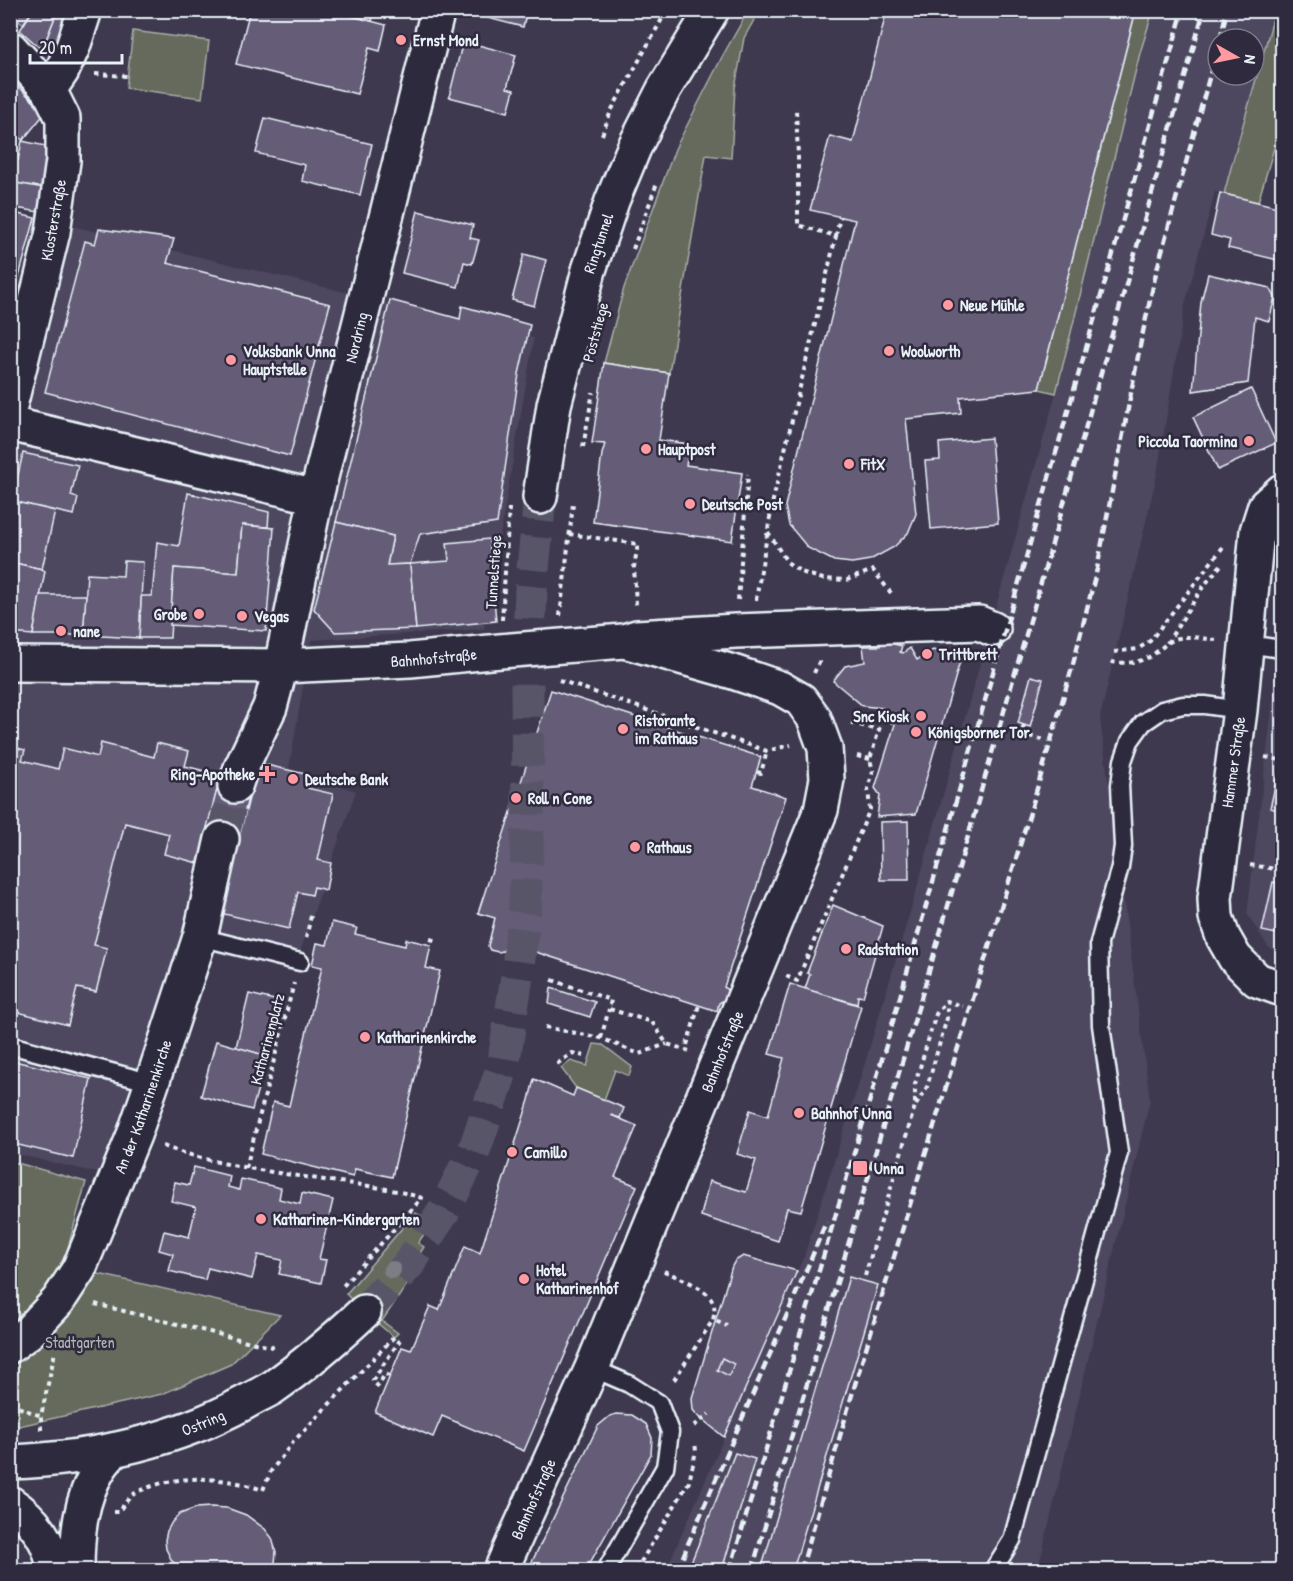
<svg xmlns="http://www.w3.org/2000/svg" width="1293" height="1581" font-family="'Patrick Hand',sans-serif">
  <rect width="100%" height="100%" fill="#3f394f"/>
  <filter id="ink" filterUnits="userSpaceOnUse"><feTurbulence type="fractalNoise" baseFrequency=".0167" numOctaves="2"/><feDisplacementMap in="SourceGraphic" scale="12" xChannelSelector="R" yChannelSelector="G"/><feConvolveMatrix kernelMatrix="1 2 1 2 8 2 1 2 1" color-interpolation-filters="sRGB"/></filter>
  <g filter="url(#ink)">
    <g fill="#4d465e" fill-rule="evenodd">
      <path d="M1153,11H1275L1247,114L1239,136L1224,194L1215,192L1185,305L1157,474L1100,718L1150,1100L1038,1570H666L804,1256L861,1076L913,902L1056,393L1140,53ZM1218,39H1254V75H1218Z"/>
      <polygon points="52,221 534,338 484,629 311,640 289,769 356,791 293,972 203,950 128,1180 11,1153 10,356"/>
      <polygon points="1282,627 1282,954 1268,947 1247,914"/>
    </g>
    <g fill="#656a5c" stroke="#a6aeaa" stroke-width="1.5">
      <polygon points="748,11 759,11 744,38 735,88 731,158 706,155 669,373 604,363 624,288 675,149 722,57"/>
      <polygon points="1136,11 1153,11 1140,53 1056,393 1039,389"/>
      <path d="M1275,11H1282V121L1258,202L1224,194C1240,132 1259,72 1275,11Z"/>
      <polygon points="133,31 209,41 202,98 126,88"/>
      <polygon points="594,1044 603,1045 632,1067 629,1076 615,1070 604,1100 576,1088 561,1068 571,1061 587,1066"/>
      <polygon points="10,1161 86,1182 63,1266 280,1315 231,1364 162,1394 19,1426 11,1425"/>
      <polygon points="415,1213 433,1221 418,1243 424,1247 412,1266 417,1270 382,1321 398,1333 394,1337 364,1312 346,1294"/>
    </g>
    <g fill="#655b78" stroke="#e8f1f8" stroke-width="1.5">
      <polygon points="10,10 33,10 23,24 10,14"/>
      <polygon points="33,10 58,10 42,50 20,30"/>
      <polygon points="58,10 75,10 56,56 42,50"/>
      <polygon points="250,10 329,10 386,25 380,51 369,48 357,94 236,64"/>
      <polygon points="329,10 375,10 372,21"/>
      <polygon points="477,10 527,10 523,27 476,15"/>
      <polygon points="887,10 1136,10 1039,389 960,397 961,413 906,419 916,514 908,533 894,547 870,560 852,563 834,561 808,548 789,525 785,506 855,220 810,210 830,136 853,142"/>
      <polygon points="463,41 516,55 507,88 514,90 508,112 449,97"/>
      <polygon points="10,78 45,113 23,140 12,132 10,135"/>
      <polygon points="265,118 372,144 360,195 302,181 305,165 256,153"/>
      <polygon points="22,141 50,147 44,188 10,182 13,159 18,160"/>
      <polygon points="10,182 44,188 39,212 10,207"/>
      <polygon points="1220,193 1282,208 1282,261 1228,248 1230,240 1211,235"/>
      <polygon points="418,211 473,225 470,238 479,240 472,264 464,262 458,287 402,273"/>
      <polygon points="10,212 35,218 20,273 10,271"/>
      <polygon points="99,229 174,239 167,263 330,304 290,456 45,392 85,241 95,244"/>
      <polygon points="524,254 546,260 534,306 512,300"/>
      <polygon points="10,271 20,273 10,309"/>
      <polygon points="1208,274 1270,288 1275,297 1269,321 1255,317 1248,383 1193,391 1201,302"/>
      <polygon points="390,300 460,319 462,306 530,325 519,374 497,523 420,534 410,564 387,565 393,536 336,522"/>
      <polygon points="604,363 669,373 659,440 690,444 686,465 742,473 732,541 593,522 602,454 605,444 592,443"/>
      <polygon points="1251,389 1276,443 1218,470 1193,417"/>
      <polygon points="991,438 998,523 931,529 925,461 940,460 939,443"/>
      <polygon points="23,453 78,465 71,496 78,498 74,515 12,501"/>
      <polygon points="188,493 269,512 268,527 242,525 238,573 174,568 170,638 139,638 141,596 152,596 157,542 179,546"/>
      <polygon points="12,501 55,511 42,569 10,562 10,508"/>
      <polygon points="336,522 393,536 387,565 410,564 416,629 335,632 314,609"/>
      <polygon points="242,525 274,528 266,631 170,625 174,568 238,573"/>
      <polygon points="489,539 496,621 416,629 410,564 449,561 447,543"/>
      <polygon points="124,561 143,562 139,638 83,635 87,574 123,576"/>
      <polygon points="10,562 42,569 45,571 33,635 10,633"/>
      <polygon points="40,595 86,595 83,635 33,635"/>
      <polygon points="881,641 902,646 900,652 903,653 910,648 917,660 933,650 961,658 916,814 877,817 880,795 875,788 895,724 880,719 883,708 863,706 833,681 845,666 865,662 863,646 880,646"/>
      <polygon points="1031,676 1043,679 1030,727 1018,723"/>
      <polygon points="551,690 761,757 752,786 786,797 724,987 727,990 726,999 719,1003 717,1011 508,943 503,951 498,952 490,950 488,946 495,918 478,913"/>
      <polygon points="101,743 154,757 157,743 189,751 185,766 221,775 198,863 164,854 169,834 125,823 94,945 107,948 96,992 77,988 68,1025 10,1010 10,746 25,750 22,760 58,769 63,748 98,757"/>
      <polygon points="258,763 310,775 307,788 333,794 318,860 331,863 326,890 314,887 312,895 298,892 289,929 220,913"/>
      <polygon points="1278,774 1282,775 1282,811 1270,808"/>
      <polygon points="219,782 250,790 237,843 205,835"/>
      <polygon points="908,821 909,880 881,880 880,822"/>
      <polygon points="1273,882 1282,884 1282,935 1262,931"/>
      <polygon points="833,905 883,926 863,997 858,996 857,1004 805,989 810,974 807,973"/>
      <polygon points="332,922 357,928 355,934 405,946 406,939 431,945 426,968 440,971 392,1177 355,1169 353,1177 261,1154 273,1102 289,1106 322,967 312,965 317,943 327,945"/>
      <polygon points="790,984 861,1006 801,1211 787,1208 778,1241 701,1216 709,1181 746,1192 756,1160 737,1154 750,1110 768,1116 784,1058 769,1054"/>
      <polygon points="551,988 595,1002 590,1017 549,1004"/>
      <polygon points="249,994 279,1001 267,1056 236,1047"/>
      <polygon points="216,1041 267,1056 252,1110 201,1096"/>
      <polygon points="10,1060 91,1079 73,1158 10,1143"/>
      <polygon points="534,1079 573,1096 576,1088 624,1108 620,1118 611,1115 637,1126 615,1177 637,1186 524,1451 442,1416 433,1437 375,1412 402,1347 411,1350 430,1306 439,1310 465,1246 480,1253 529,1100"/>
      <polygon points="194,1167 230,1176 228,1187 239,1190 241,1179 281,1188 279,1199 300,1204 302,1193 333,1200 319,1259 326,1260 321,1283 279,1274 282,1260 258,1255 252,1279 208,1268 205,1280 169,1271 173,1254 159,1250 164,1231 189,1237 196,1207 171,1201 175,1182 189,1185"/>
      <polygon points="743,1256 797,1271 724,1437 697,1415 693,1410 692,1398 732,1266 735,1261"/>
      <polygon points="849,1277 878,1285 793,1570 761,1570"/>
      <polygon points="722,1358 734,1364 729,1376 717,1370"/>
      <polygon points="616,1414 632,1415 646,1424 652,1438 651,1454 586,1570 528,1570 598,1426 610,1416"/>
      <polygon points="735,1453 755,1459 722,1570 688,1570"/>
      <polygon points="211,1507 227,1508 246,1515 265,1529 272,1538 276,1552 275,1563 271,1570 181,1570 172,1561 166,1549 165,1540 167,1531 172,1522 180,1514 196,1508"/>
    </g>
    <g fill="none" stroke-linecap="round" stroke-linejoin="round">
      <polyline stroke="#585568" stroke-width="33" stroke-dasharray="33 16" stroke-linecap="butt" points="222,839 235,786"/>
      <polyline stroke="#585568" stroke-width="33" stroke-dasharray="33 16" stroke-linecap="butt" points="364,1312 408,1265 444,1211 475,1148 503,1066 516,983 525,908 528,818 527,681 531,590 540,497"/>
      <defs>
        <g id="lane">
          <polyline points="1247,644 1282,649"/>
          <polyline points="200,937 300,962"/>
          <polyline points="10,1045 152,1083"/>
          <polyline points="592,1368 629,1384 659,1403 670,1432 665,1467 606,1570"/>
          <polyline points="993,1570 1012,1540 1119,1153 1101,1025 1099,943 1120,867 1123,846 1120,785 1123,761 1130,741 1143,723 1162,710 1183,705 1205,705 1240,710"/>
        </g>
        <g id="street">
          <polyline points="10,48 49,90 63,118 63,161 53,232 10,406"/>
          <polyline points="49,90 62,71 73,47 85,10"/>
          <polyline points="10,424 316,497"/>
          <polyline points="1282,491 1265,506 1257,531 1240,710 1215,898 1216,917 1223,937 1235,958 1257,980 1282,989"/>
          <path id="s1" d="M10,664L281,666L410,660L500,651L624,641L637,637L736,631L979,623L993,629"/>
          <path id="s2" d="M235,786L241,768L270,707L281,666L316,497L438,10"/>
          <path id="s3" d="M10,1346L30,1331L58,1301L79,1269L134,1135L152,1083L200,937L222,839"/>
          <path d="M10,1503C34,1519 51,1542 54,1570"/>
          <path d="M77,1570C77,1536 80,1499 99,1469C103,1462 109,1456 114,1450"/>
          <path id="s4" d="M501,1570L592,1368L821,810L827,779L825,748L814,718L801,700L780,688L733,672L624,641"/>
        </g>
        <g id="secondary">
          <path id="s5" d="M540,497L554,405L589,270L612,201L634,148L664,89L712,10"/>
          <path id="s6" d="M10,1462C92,1459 172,1442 244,1403C253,1398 263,1393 272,1388C305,1365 335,1339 364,1312"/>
        </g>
      </defs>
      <use href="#lane" stroke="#e8f1f8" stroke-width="21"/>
      <use href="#street" stroke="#e8f1f8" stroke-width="38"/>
      <use href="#secondary" stroke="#e8f1f8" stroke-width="38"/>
      <g stroke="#e8f1f8" stroke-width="4" stroke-dasharray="4.5 4.5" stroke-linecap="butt">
        <polyline points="95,74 127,76"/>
        <polyline points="602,135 611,111 667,10"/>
        <polyline points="836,236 840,216"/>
        <polyline points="633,249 657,183"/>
        <polyline points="583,447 593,392"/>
        <polyline points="768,532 787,562 801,572 823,579 847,580 873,570 891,593"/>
        <polyline points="569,534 638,544 634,567 636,605"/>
        <polyline points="738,600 748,474"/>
        <polyline points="756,600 773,500 836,236 798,225 798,156 796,110"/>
        <polyline points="560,616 573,504"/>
        <polyline points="502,620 509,508"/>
        <polyline points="1167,643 1203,587 1221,565"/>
        <polyline points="1114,652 1138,649 1150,641 1223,547"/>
        <path d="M1111,662C1127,664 1142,663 1155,653C1163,647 1169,640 1179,638C1191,635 1204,639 1216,640"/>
        <polyline points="814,673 821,658"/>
        <polyline points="559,680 767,751 791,745"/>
        <polyline points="851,723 879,730"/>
        <polyline points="1024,725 1021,734 1044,740"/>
        <polyline points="857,756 870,759"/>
        <polyline points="1265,757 1280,760"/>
        <polyline points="757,772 761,773 767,751"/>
        <polyline points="1250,865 1282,870"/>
        <polyline points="306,938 311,916"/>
        <polyline points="430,939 438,941"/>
        <polyline points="786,976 797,981 870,809 868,789 873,771 870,759 882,720"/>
        <polyline points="552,980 611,1000 609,1009 652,1022 667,1044 689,1051"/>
        <polyline points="545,1027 601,1038 639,1054 667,1044"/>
        <polyline points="601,1038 609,1009"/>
        <polyline points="687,1045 699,1005"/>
        <polyline points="557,1064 572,1053 584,1056"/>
        <polyline points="916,1105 927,1087 947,1018 947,1001"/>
        <path d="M163,1146C217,1166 274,1172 331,1181C362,1185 391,1188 422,1198L343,1286"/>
        <polyline points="246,1168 294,983"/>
        <path d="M664,1271C679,1278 711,1288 714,1306C715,1310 714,1315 713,1320L727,1326"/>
        <polyline points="865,1276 915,1106 915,1084 936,1014 946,1001 963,1006"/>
        <polyline points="95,1304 271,1347 274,1345"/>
        <polyline points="390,1376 385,1374 378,1386 373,1382 373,1380 400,1340"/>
        <polyline points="674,1380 713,1320"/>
        <polyline points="10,1404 41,1416"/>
        <polyline points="694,1426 709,1414"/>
        <polyline points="41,1430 41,1416 55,1352"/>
        <path d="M113,1512H118C123,1506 128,1498 134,1494C137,1491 143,1490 147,1488C183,1474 226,1477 263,1490L271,1471L293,1442L394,1337"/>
        <polyline points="636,1570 689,1482 696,1451 695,1442"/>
      </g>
      <use href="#lane" stroke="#2f2a3d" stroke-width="16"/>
      <use href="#street" stroke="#2f2a3d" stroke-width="33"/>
      <use href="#secondary" stroke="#2f2a3d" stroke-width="33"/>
      <g stroke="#e8f1f8" stroke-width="4.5" stroke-dasharray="9 4.5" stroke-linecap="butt">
        <polyline points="1220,39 1227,10"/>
        <polyline points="678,1570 688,1544 811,1259 826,1222"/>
        <polyline points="730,1570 885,1049 1183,10"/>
        <polyline points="752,1570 937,944 1082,440 1204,10"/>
        <polyline points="801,1570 856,1381 1032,806 1073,664 1097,569 1141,341 1156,273 1218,45"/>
      </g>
    </g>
    <circle fill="#7c7d85" cx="392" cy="1270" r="9"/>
  </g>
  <g fill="#ff9aa2" stroke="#2f2a3d" stroke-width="2">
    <circle cx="401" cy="40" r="6"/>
    <circle cx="948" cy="305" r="6"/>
    <circle cx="889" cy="351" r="6"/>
    <circle cx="231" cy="360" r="6"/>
    <circle cx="1249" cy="441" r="6"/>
    <circle cx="646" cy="449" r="6"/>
    <circle cx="849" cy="464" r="6"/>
    <circle cx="690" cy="504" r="6"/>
    <circle cx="199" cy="614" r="6"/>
    <circle cx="242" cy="616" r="6"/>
    <circle cx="61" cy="631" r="6"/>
    <circle cx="927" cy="654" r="6"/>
    <circle cx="921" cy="716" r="6"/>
    <circle cx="623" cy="729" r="6"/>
    <circle cx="916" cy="732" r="6"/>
    <path d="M264 765h6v6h6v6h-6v6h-6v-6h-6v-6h6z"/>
    <circle cx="293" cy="779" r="6"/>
    <circle cx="516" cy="798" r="6"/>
    <circle cx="635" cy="847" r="6"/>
    <circle cx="846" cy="949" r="6"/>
    <circle cx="365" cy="1037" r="6"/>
    <circle cx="799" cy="1113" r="6"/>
    <circle cx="512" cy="1152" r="6"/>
    <rect x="852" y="1160" width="16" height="16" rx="3"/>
    <circle cx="261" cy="1219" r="6"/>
    <circle cx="524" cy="1279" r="6"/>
  </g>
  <g text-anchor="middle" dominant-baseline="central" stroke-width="5" stroke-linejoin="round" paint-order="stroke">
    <g font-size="16" font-weight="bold" fill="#e8f1f8" stroke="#2f2a3d" text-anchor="start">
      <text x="413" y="40">Ernst Mond</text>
      <text x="960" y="305">Neue Mühle</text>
      <text x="243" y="351">Volksbank Unna<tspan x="243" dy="18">Hauptstelle</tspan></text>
      <text x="901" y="351">Woolworth</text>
      <text x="1237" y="441" text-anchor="end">Piccola Taormina</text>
      <text x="658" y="449">Hauptpost</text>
      <text x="861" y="464">FitX</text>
      <text x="702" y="504">Deutsche Post</text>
      <text x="187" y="614" text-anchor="end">Grobe</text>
      <text x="254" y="616">Vegas</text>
      <text x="73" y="631">nane</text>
      <text x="939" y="654">Trittbrett</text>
      <text x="909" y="716" text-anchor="end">Snc Kiosk</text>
      <text x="635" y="720">Ristorante<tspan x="635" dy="18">im Rathaus</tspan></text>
      <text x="928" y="732">Königsborner Tor</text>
      <text x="255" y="774" text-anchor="end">Ring-Apotheke</text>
      <text x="305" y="779">Deutsche Bank</text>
      <text x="528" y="798">Roll n Cone</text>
      <text x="647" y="847">Rathaus</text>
      <text x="858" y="949">Radstation</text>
      <text x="377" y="1037">Katharinenkirche</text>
      <text x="811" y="1113">Bahnhof Unna</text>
      <text x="524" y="1152">Camillo</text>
      <text x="874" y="1168">Unna</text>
      <text x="273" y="1219">Katharinen-Kindergarten</text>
      <text x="536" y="1270">Hotel<tspan x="536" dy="18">Katharinenhof</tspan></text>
    </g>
    <g font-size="16" fill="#e8f1f8" stroke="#2f2a3d">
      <text transform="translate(53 220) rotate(-80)">Klosterstraße</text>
      <text stroke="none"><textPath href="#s5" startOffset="261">Ringtunnel</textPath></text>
      <text transform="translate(595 332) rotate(-75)">Poststiege</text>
      <text stroke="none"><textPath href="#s2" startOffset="466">Nordring</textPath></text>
      <text transform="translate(493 572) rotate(-86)">Tunnelstiege</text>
      <text stroke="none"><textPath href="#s1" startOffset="424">Bahnhofstraße</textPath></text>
      <text transform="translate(1233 762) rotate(-82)">Hammer Straße</text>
      <text transform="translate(267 1039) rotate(-75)">Katharinenplatz</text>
      <text stroke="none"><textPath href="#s4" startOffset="564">Bahnhofstraße</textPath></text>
      <text stroke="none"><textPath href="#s3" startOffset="279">An der Katharinenkirche</textPath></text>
      <text stroke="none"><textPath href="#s6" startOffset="198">Ostring</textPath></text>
      <text stroke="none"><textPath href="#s4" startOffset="78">Bahnhofstraße</textPath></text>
    </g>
    <g font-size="16" fill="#adb4b2" stroke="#2f2a3d">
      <text x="80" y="1342">Stadtgarten</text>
    </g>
  </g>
  <rect width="1293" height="1581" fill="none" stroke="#2f2a3d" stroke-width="36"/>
  <rect x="18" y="18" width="1257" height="1545" fill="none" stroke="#e8f1f8" stroke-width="2" filter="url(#ink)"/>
  <g transform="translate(1236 57) rotate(99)"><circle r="28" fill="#2f2a3d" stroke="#797a88" stroke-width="1.5"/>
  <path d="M0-4.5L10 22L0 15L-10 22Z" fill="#ff9aa2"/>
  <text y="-9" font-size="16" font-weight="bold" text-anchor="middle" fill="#e8f1f8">N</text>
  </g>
  <path d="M30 54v9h92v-9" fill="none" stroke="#e8f1f8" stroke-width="3"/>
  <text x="39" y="54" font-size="18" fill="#e8f1f8" stroke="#2f2a3d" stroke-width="4.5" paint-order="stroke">20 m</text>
</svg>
